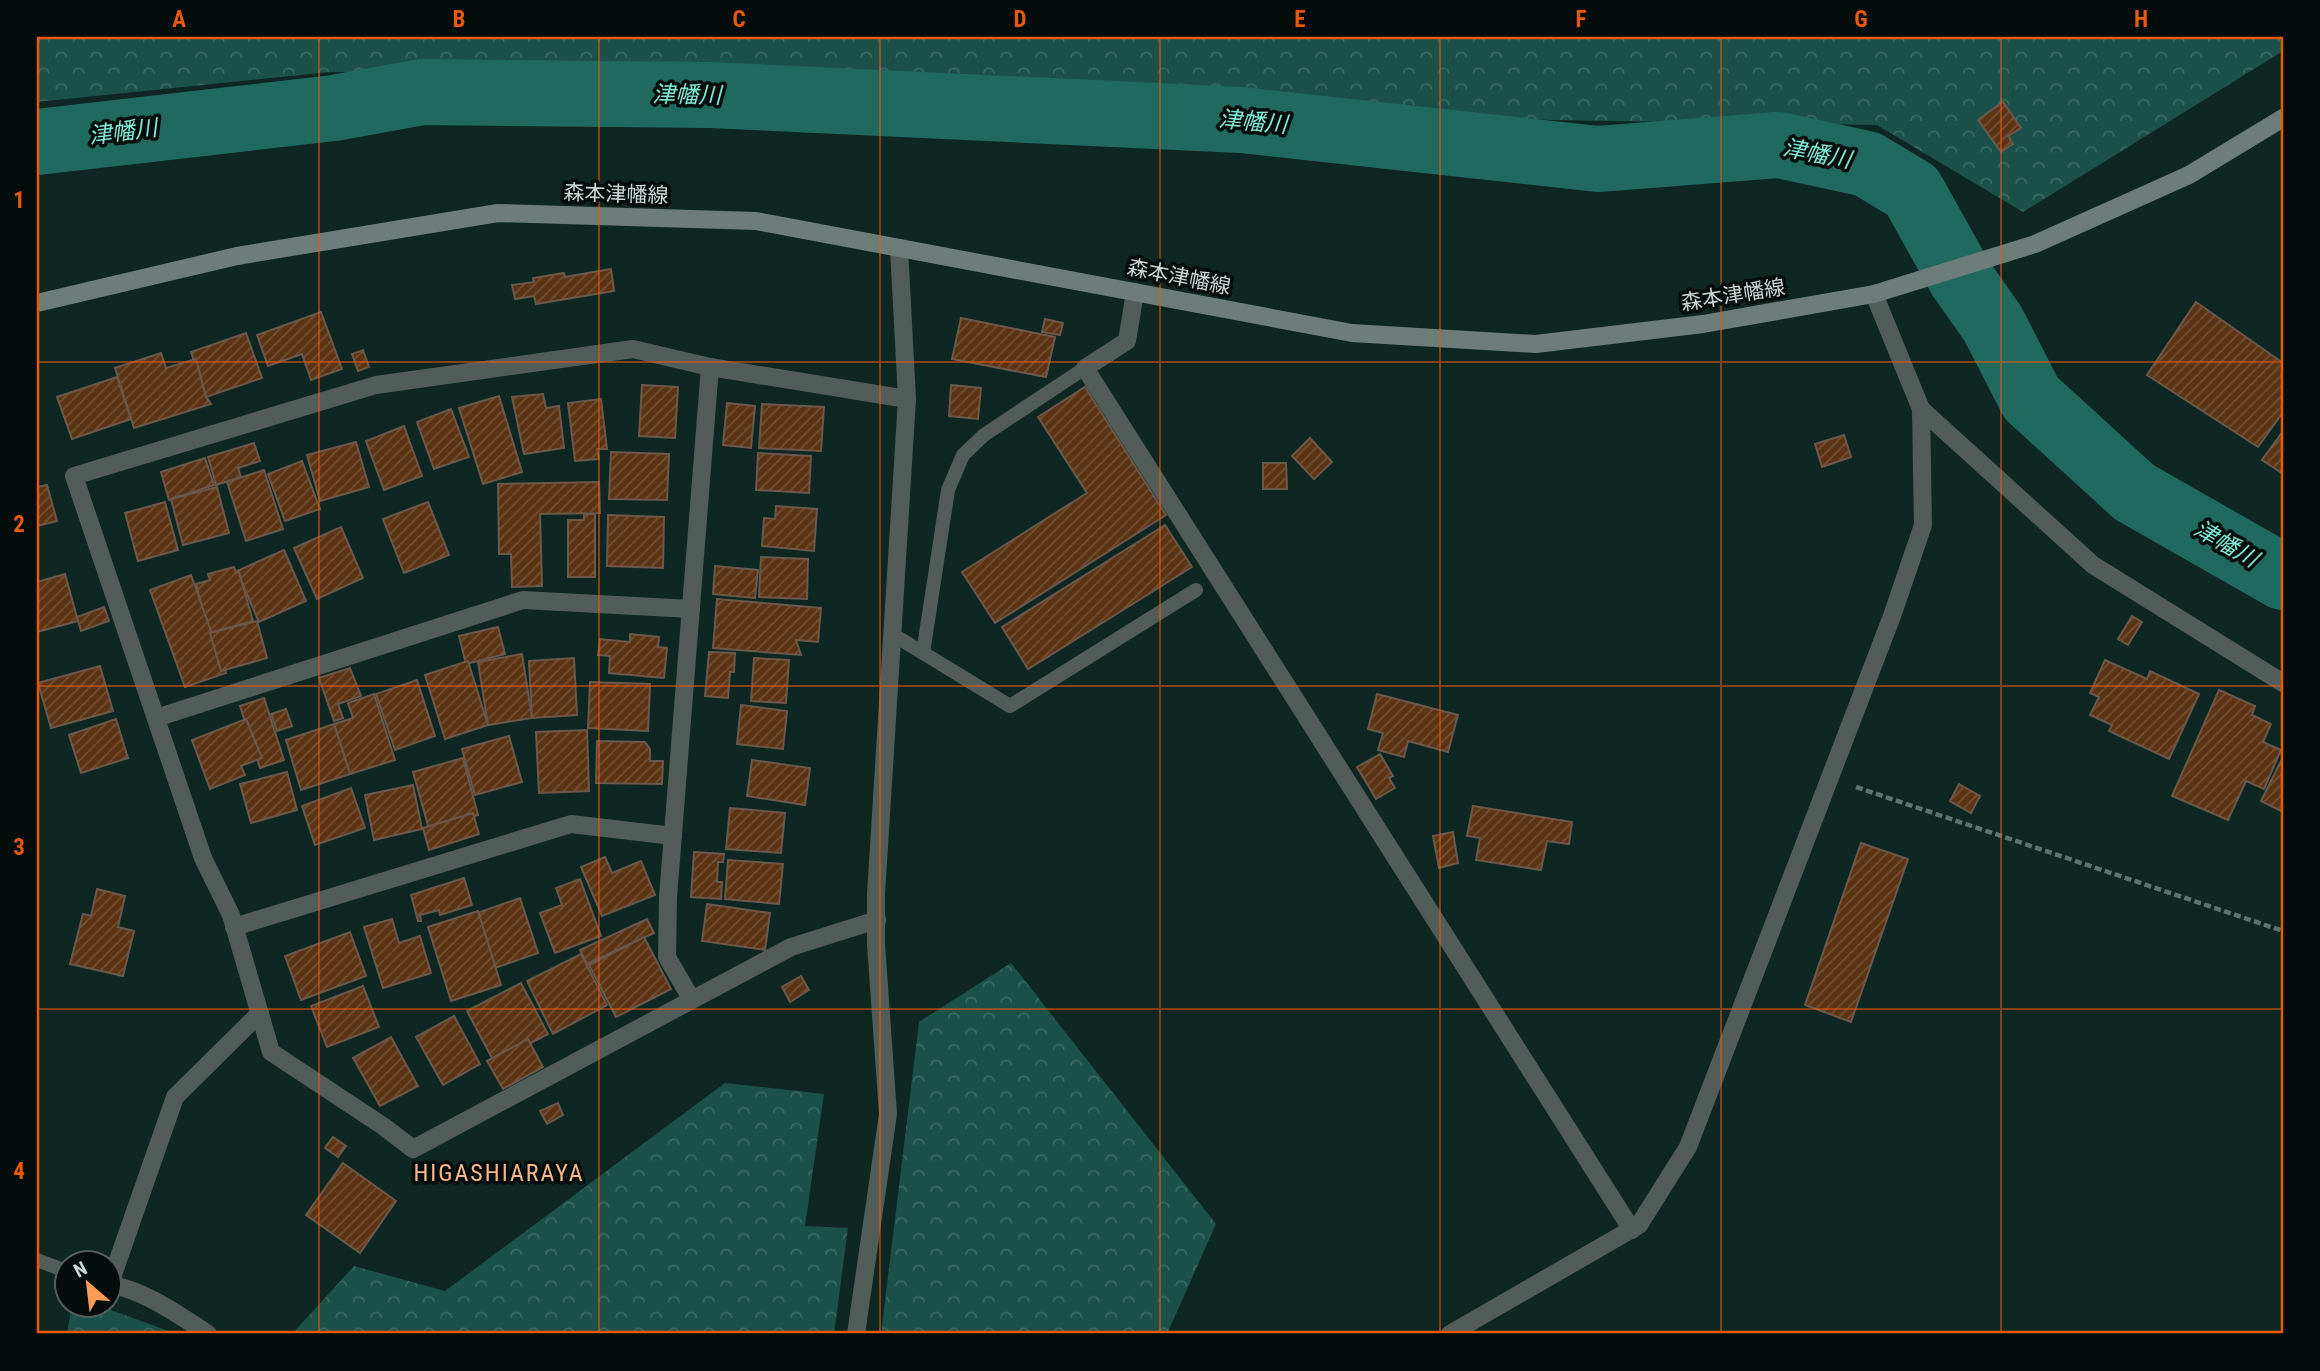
<svg xmlns="http://www.w3.org/2000/svg" width="2320" height="1371" font-family="'Roboto Condensed','Noto Sans JP',sans-serif">
  <defs>
    <pattern id="forest-crowns" width="20" height="18" patternUnits="userSpaceOnUse" patternTransform="scale(1.75)"><rect width="20" height="18" fill="#1b5148"/><path d="M2 6a3 3 0 1 1 6 0M12 15a3 3 0 1 1 6 0" fill="none" stroke="#3b6962"/></pattern>
    <pattern id="building-hatch" width="6" height="6" patternUnits="userSpaceOnUse" patternTransform="scale(1.75)"><rect width="6" height="6" fill="#5c3414"/><path d="M-1 1l2-2M0 6l6-6M5 7l2-2" fill="none" stroke="#725135"/></pattern>
  </defs>
  <rect width="100%" height="100%" fill="#0e2722"/>
  <g fill="url(#forest-crowns)">
    <polygon points="37,37 2283,37 2283,51 2023,212 1877,125 1550,120 868,80 329,72 37,102"/>
    <polygon points="1011,963 1216,1224 1167,1334 881,1334 919,1022"/>
    <polygon points="725,1083 824,1094 805,1226 848,1228 834,1334 292,1334 354,1266 445,1291"/>
    <polygon points="72,1304 97,1305 177,1334 67,1334"/>
  </g>
  <g fill="none" stroke-linecap="round" stroke-linejoin="round">
    <polyline stroke="#20695e" stroke-width="66" points="37,142 334,108 422,92 710,95 1241,120 1598,159 1779,145 1867,164 1912,191 1960,277 1993,324 2031,398 2134,492 2283,577"/>
  </g>
  <g fill="url(#building-hatch)" stroke="#6b584b" stroke-width="2">
    <polygon points="2003,102 2021,128 2008,136 2013,144 2001,152 1978,120"/>
    <polygon points="611,269 614,291 536,304 534,296 515,299 512,285 534,282 533,278 564,273 565,277"/>
    <polygon points="2196,302 2283,363 2283,412 2258,447 2147,375"/>
    <polygon points="321,312 342,369 311,380 302,354 268,366 257,335"/>
    <polygon points="961,318 1055,337 1046,377 952,359"/>
    <polygon points="1045,319 1063,323 1060,335 1042,332"/>
    <polygon points="246,333 262,378 206,397 191,352"/>
    <polygon points="363,350 369,367 358,371 352,354"/>
    <polygon points="161,353 166,368 196,359 206,397 211,404 134,428 115,368"/>
    <polygon points="117,377 131,419 72,439 57,397"/>
    <polygon points="642,385 678,387 675,438 639,436"/>
    <polygon points="951,385 981,388 978,419 949,416"/>
    <polygon points="1085,387 1166,515 995,623 962,572 1087,493 1038,417"/>
    <polygon points="543,394 546,408 559,406 564,448 524,454 512,397"/>
    <polygon points="499,396 522,472 483,484 459,408"/>
    <polygon points="601,399 607,449 597,449 599,459 575,461 568,403"/>
    <polygon points="727,403 755,406 751,448 723,445"/>
    <polygon points="762,404 824,407 821,451 759,448"/>
    <polygon points="451,409 469,457 434,469 417,422"/>
    <polygon points="404,426 422,476 384,490 366,441"/>
    <polygon points="2283,431 2283,474 2262,460"/>
    <polygon points="1844,435 1851,457 1822,467 1815,444"/>
    <polygon points="1310,438 1332,462 1314,479 1292,456"/>
    <polygon points="356,442 369,487 320,501 307,455"/>
    <polygon points="254,443 260,461 238,468 241,477 216,485 208,457"/>
    <polygon points="611,452 669,454 667,500 609,499"/>
    <polygon points="758,453 811,456 809,493 756,490"/>
    <polygon points="205,458 214,485 169,500 161,472"/>
    <polygon points="302,461 320,509 285,521 268,474"/>
    <polygon points="1263,463 1286,463 1287,489 1263,489"/>
    <polygon points="264,470 283,529 246,541 227,482"/>
    <polygon points="599,482 600,513 540,514 542,586 512,587 511,554 499,554 498,484"/>
    <polygon points="47,485 57,521 37,526 37,487"/>
    <polygon points="217,487 229,533 183,545 171,499"/>
    <polygon points="165,502 178,550 138,561 125,513"/>
    <polygon points="428,502 449,555 404,573 383,519"/>
    <polygon points="776,506 817,509 814,551 762,546 764,518 775,519"/>
    <polygon points="584,514 595,514 595,577 568,577 568,520 584,520"/>
    <polygon points="608,515 664,517 663,568 607,566"/>
    <polygon points="1165,525 1192,567 1028,669 1002,627"/>
    <polygon points="341,527 363,578 317,599 294,548"/>
    <polygon points="284,550 306,601 259,622 237,571"/>
    <polygon points="761,557 808,559 807,599 759,597"/>
    <polygon points="715,566 758,570 755,598 713,594"/>
    <polygon points="234,567 236,573 239,572 253,621 209,633 196,584 210,580 208,574"/>
    <polygon points="65,574 78,621 37,632 37,582"/>
    <polygon points="191,575 226,673 185,687 150,590"/>
    <polygon points="717,599 821,608 818,642 796,640 801,655 713,648"/>
    <polygon points="104,607 109,621 81,631 77,617"/>
    <polygon points="2132,616 2142,622 2128,645 2118,639"/>
    <polygon points="257,621 267,658 221,671 210,633"/>
    <polygon points="498,627 505,654 466,664 459,636"/>
    <polygon points="630,634 659,637 658,647 667,648 664,678 609,673 610,656 598,655 600,639 630,642"/>
    <polygon points="709,652 735,653 734,672 730,672 728,698 705,696"/>
    <polygon points="522,654 532,718 488,725 478,662"/>
    <polygon points="574,658 577,715 532,718 529,661"/>
    <polygon points="754,658 789,660 786,703 751,701"/>
    <polygon points="2105,660 2147,679 2150,671 2199,694 2169,759 2109,731 2112,725 2090,715 2099,697 2090,693"/>
    <polygon points="468,661 488,725 445,739 425,675"/>
    <polygon points="100,666 113,711 51,728 38,683"/>
    <polygon points="350,668 361,696 338,704 343,718 334,721 319,678"/>
    <polygon points="417,680 435,736 395,750 376,694"/>
    <polygon points="590,682 650,684 648,731 588,728"/>
    <polygon points="2219,690 2255,706 2252,715 2271,724 2263,742 2281,750 2264,789 2246,781 2228,820 2172,796"/>
    <polygon points="374,694 395,760 350,774 334,724 353,718 348,703"/>
    <polygon points="1377,694 1458,715 1448,752 1408,741 1404,757 1378,750 1383,733 1368,729"/>
    <polygon points="264,698 284,760 260,768 240,706"/>
    <polygon points="741,705 787,711 783,749 737,744"/>
    <polygon points="286,709 292,726 277,731 271,714"/>
    <polygon points="116,719 128,758 81,773 69,735"/>
    <polygon points="246,719 262,758 241,766 245,775 210,789 192,740"/>
    <polygon points="334,724 350,774 301,790 286,740"/>
    <polygon points="587,730 589,791 539,793 536,732"/>
    <polygon points="509,736 522,782 475,795 462,749"/>
    <polygon points="597,741 645,742 650,749 650,761 663,761 662,784 596,783"/>
    <polygon points="1380,754 1393,776 1389,778 1395,788 1376,799 1357,767"/>
    <polygon points="463,758 478,815 429,829 413,772"/>
    <polygon points="2282,759 2283,760 2283,812 2261,801"/>
    <polygon points="752,760 810,768 805,805 747,796"/>
    <polygon points="287,772 297,810 251,823 240,784"/>
    <polygon points="1959,784 1980,796 1971,813 1950,801"/>
    <polygon points="413,785 422,829 374,840 365,795"/>
    <polygon points="351,788 365,828 315,845 302,806"/>
    <polygon points="1473,806 1572,822 1569,844 1547,841 1541,870 1476,860 1480,838 1467,836"/>
    <polygon points="730,808 785,813 781,853 726,849"/>
    <polygon points="473,813 479,834 429,850 423,828"/>
    <polygon points="1453,832 1458,863 1439,868 1433,836"/>
    <polygon points="1861,843 1908,859 1851,1022 1805,1005"/>
    <polygon points="694,852 724,854 723,862 718,862 717,882 722,882 721,899 691,897"/>
    <polygon points="605,857 612,873 641,861 655,895 602,916 581,867"/>
    <polygon points="728,860 783,864 779,904 725,899"/>
    <polygon points="464,878 472,905 440,915 439,910 420,915 421,921 418,921 411,895"/>
    <polygon points="580,879 601,936 555,953 540,913 562,905 556,888"/>
    <polygon points="97,889 125,896 118,927 134,931 123,976 70,964 83,914 91,916"/>
    <polygon points="520,898 538,953 495,968 477,913"/>
    <polygon points="707,904 770,913 765,950 702,941"/>
    <polygon points="478,911 501,985 451,1001 428,927"/>
    <polygon points="392,919 399,943 420,936 431,973 383,988 364,927"/>
    <polygon points="647,919 654,933 587,964 580,950"/>
    <polygon points="350,932 366,976 301,1000 285,956"/>
    <polygon points="644,937 671,989 616,1017 589,965"/>
    <polygon points="581,954 607,1005 553,1034 527,981"/>
    <polygon points="801,976 809,990 790,1002 782,987"/>
    <polygon points="521,983 548,1034 494,1062 467,1011"/>
    <polygon points="363,986 379,1027 327,1047 311,1006"/>
    <polygon points="454,1016 480,1064 443,1085 416,1037"/>
    <polygon points="391,1037 418,1086 380,1106 353,1058"/>
    <polygon points="528,1039 543,1067 503,1089 487,1061"/>
    <polygon points="558,1103 563,1115 547,1124 540,1111"/>
    <polygon points="333,1137 346,1146 338,1157 325,1148"/>
    <polygon points="343,1163 396,1201 360,1253 306,1215"/>
  </g>
  <g fill="none" stroke-linecap="round" stroke-linejoin="round">
    <polyline stroke="#5f736f" stroke-width="4.5" stroke-dasharray="7 3.5" stroke-linecap="butt" points="1856,787 2283,931"/>
    <g stroke="#525d5a" stroke-width="14">
      <polyline points="892,634 1010,706 1196,590"/>
      <polyline points="923,653 948,490 963,455 984,435 1085,368"/>
      <polyline points="37,1260 66,1271"/>
    </g>
    <g stroke="#525d5a" stroke-width="18">
      <polyline points="1135,292 1127,341 1085,368 1632,1230"/>
      <polyline points="1921,409 2093,565 2283,683"/>
      <polyline points="156,718 523,600 691,609"/>
      <polyline points="877,920 791,947 413,1149 383,1126 271,1052 231,915 203,858 74,476 376,385 633,349 710,367 907,399"/>
      <polyline points="234,927 571,824 673,836"/>
      <polyline points="692,1000 667,957 668,897 710,367"/>
      <path d="M208,1334C185,1319 135,1284 109,1286L175,1097L260,1013"/>
      <polyline points="856,1334 888,1114 876,944 876,894 907,399 899,248"/>
      <polyline points="1450,1334 1639,1225 1688,1147 1892,616 1923,525 1921,409 1874,294"/>
    </g>
    <polyline stroke="#6d7e7a" stroke-width="18" points="37,303 237,256 498,213 756,221 1352,333 1536,344 1703,324 1874,294 2035,244 2189,175 2283,118"/>
  </g>
  <path fill="none" stroke="#e8590c" stroke-width="2" stroke-opacity="0.55" d="M319,37V1334M599,37V1334M880,37V1334M1160,37V1334M1440,37V1334M1721,37V1334M2001,37V1334M37,362H2283M37,686H2283M37,1009H2283"/>
  <g text-anchor="middle" dominant-baseline="central" stroke-width="7" stroke-linejoin="round" paint-order="stroke">
    <g font-size="21" fill="#cad8d5" stroke="#040d0b">
      <text transform="translate(616 194) rotate(2)">森本津幡線</text>
      <text transform="translate(1179 277) rotate(11)">森本津幡線</text>
      <text transform="translate(1733 295) rotate(-9)">森本津幡線</text>
    </g>
    <g font-size="23" font-style="italic" fill="#80ead8" stroke="#040d0b">
      <text transform="translate(687 95) rotate(1)">津幡川</text>
      <text transform="translate(1253 122) rotate(5)">津幡川</text>
      <text transform="translate(123 132) rotate(-7)">津幡川</text>
      <text transform="translate(1817 154) rotate(11)">津幡川</text>
      <text transform="translate(2226 544) rotate(30)">津幡川</text>
    </g>
    <g font-size="24" letter-spacing="2" fill="#fab787" stroke="#040d0b">
      <text x="499" y="1173">HIGASHIARAYA</text>
    </g>
  </g>
  <rect width="2320" height="1371" fill="none" stroke="#040d0b" stroke-width="77"/>
  <g transform="translate(88 1284) rotate(332)"><circle r="33" fill="#040d0b" stroke="#535e5c" stroke-width="2"/>
  <path d="M0-5L12 26L0 18L-12 26Z" fill="#fc9d53"/>
  <text y="-10" font-size="19" font-weight="bold" text-anchor="middle" fill="#cad8d5">N</text>
  </g>
  <rect x="38" y="38" width="2244" height="1294" fill="none" stroke="#e8590c" stroke-width="2.5"/>
  <g font-size="23" text-anchor="middle" font-weight="bold" fill="#e8590c">
    <text x="179" y="27">A</text>
    <text x="459" y="27">B</text>
    <text x="739" y="27">C</text>
    <text x="1020" y="27">D</text>
    <text x="1300" y="27">E</text>
    <text x="1581" y="27">F</text>
    <text x="1861" y="27">G</text>
    <text x="2141" y="27">H</text>
    <text x="19" y="208">1</text>
    <text x="19" y="532">2</text>
    <text x="19" y="855">3</text>
    <text x="19" y="1179">4</text>
  </g>
</svg>
